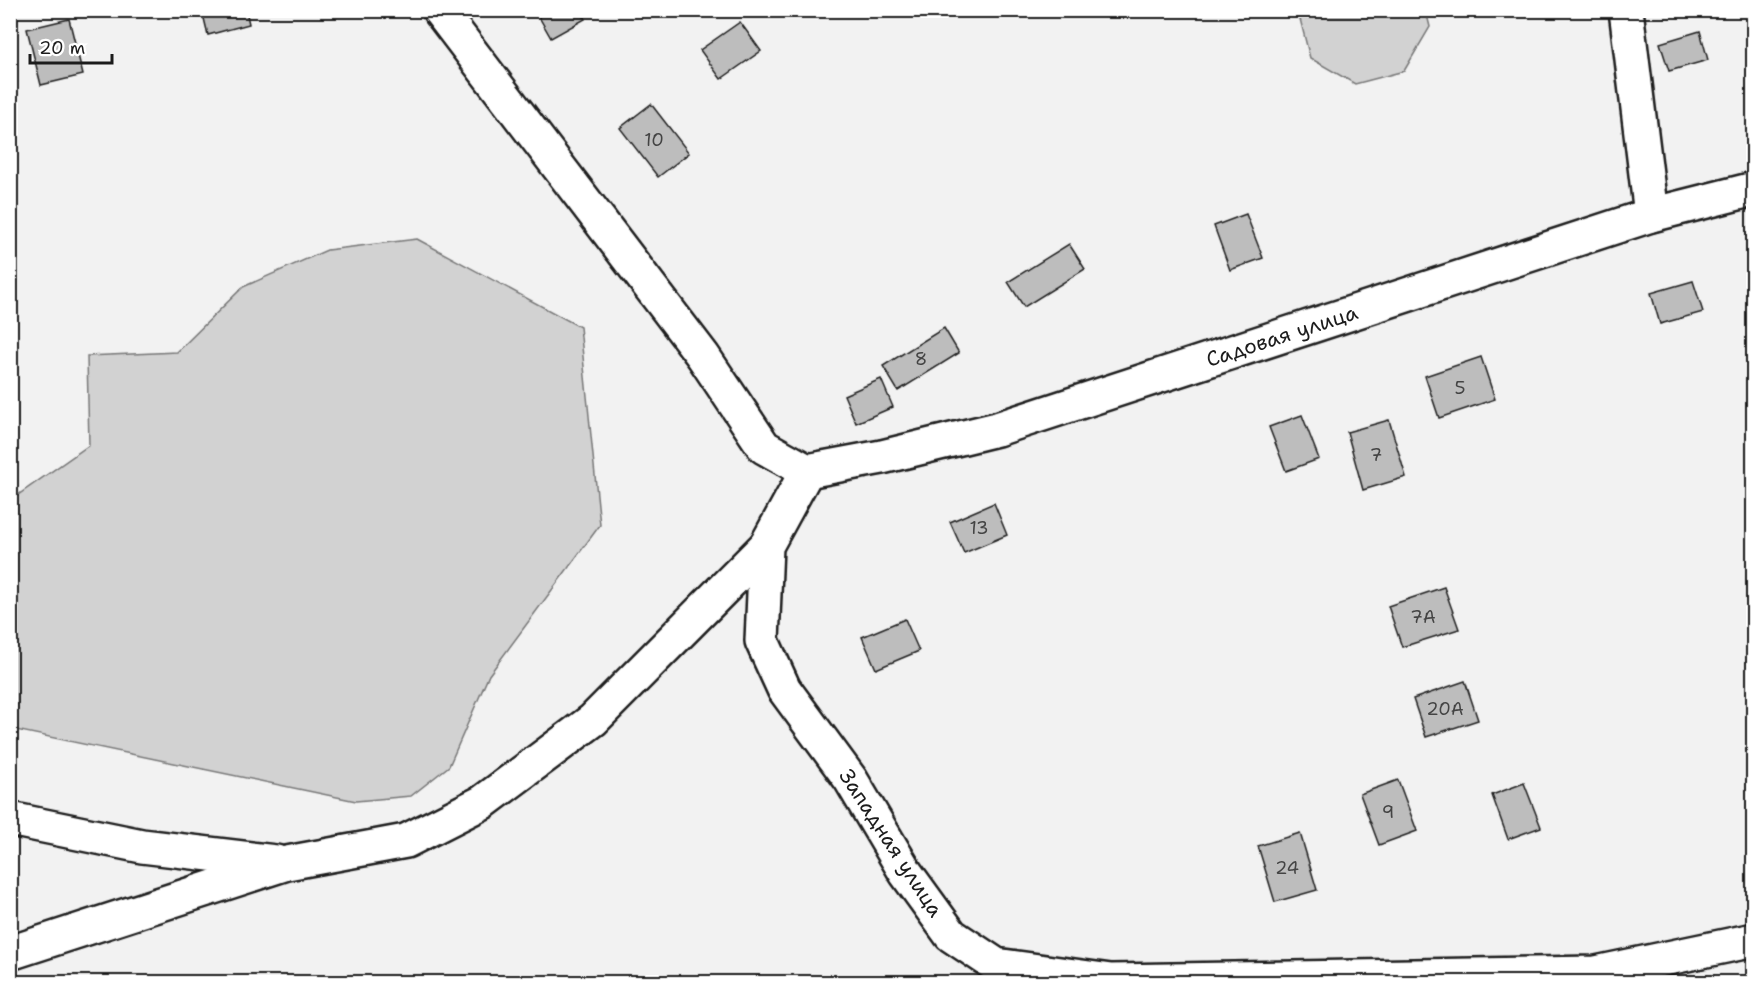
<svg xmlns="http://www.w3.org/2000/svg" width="1764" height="993" font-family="'Shantell Sans',sans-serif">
  <rect width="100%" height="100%" fill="#f2f2f2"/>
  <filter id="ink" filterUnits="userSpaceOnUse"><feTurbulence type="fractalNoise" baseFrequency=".0167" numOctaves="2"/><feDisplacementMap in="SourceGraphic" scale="12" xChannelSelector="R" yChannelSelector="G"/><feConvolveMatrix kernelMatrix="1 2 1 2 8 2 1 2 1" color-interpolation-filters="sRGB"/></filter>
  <g filter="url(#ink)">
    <g fill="#d2d2d2" stroke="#777" stroke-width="1.5">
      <polygon points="1298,11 1426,11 1430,27 1404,71 1355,84 1310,58"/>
      <polygon points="417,239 580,327 600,525 489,675 449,766 411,796 356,801 11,729 11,500 89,445 87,356 177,352 243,287 327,250"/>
    </g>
    <g fill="#bdbdbd" stroke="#1c1c1c" stroke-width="1.5">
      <polygon points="202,10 246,10 249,24 208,35"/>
      <polygon points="535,10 580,10 585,19 551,38"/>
      <polygon points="69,19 83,75 41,85 27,29"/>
      <polygon points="740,22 761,51 721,79 700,50"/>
      <polygon points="1700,31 1708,60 1669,71 1660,43"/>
      <polygon points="651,104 689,153 658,177 620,128"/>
      <polygon points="1246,214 1263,258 1230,270 1214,226"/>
      <polygon points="1069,244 1085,269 1024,307 1008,282"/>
      <polygon points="1693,281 1703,312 1660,324 1651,293"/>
      <polygon points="944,328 959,353 898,391 883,366"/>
      <polygon points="1481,357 1495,399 1439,418 1425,376"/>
      <polygon points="881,379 893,407 856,423 844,395"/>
      <polygon points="1302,415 1319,459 1286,471 1269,427"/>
      <polygon points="1389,420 1406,477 1363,490 1347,432"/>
      <polygon points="994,503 1007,535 964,553 950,522"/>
      <polygon points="1444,587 1459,629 1402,647 1388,606"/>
      <polygon points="905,619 919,651 876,669 862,637"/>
      <polygon points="1465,681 1478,720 1426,737 1413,699"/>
      <polygon points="1398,780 1417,831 1379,845 1360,794"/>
      <polygon points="1524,783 1541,827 1508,839 1492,795"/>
      <polygon points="1300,833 1317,890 1275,902 1258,846"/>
    </g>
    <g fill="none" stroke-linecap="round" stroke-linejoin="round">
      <defs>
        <g id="minor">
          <polyline points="439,10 703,356 764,447 807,471"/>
          <polyline points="1626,10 1651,215"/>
          <polyline points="807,471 766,546 762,641 784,689 851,780 906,873 951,935 996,965 1111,981 1596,973 1754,940"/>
          <polyline points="807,471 882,457 997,429 1651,215 1754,189"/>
          <polyline points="10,819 142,846 276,862"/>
          <polyline points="10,953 287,863 406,841 483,802 593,720 766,546"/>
        </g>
      </defs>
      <use href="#minor" stroke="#1c1c1c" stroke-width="38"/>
      <use href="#minor" stroke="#fff" stroke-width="33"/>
    </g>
  </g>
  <g text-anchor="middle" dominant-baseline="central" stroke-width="5" stroke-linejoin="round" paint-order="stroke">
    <g font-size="18" fill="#444">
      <text x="654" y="140">10</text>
      <text x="921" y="359">8</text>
      <text x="1460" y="388">5</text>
      <text x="1376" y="455">7</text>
      <text x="979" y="528">13</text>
      <text x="1423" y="617">7А</text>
      <text x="1445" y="709">20А</text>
      <text x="1388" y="812">9</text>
      <text x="1287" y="868">24</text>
    </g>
    <g font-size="21" fill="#1c1c1c" stroke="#fff">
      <text transform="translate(1282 336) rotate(-18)">Садовая улица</text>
      <text transform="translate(891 843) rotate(57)">Западная улица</text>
    </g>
  </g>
  <rect width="1764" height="993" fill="none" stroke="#fff" stroke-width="36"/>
  <rect x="18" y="18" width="1728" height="957" fill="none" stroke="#1c1c1c" stroke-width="2" filter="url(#ink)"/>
  <path d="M30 54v9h82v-9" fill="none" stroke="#1c1c1c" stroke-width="3"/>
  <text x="39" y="54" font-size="18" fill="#1c1c1c" stroke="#ffffff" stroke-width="4.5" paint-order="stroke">20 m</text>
</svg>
